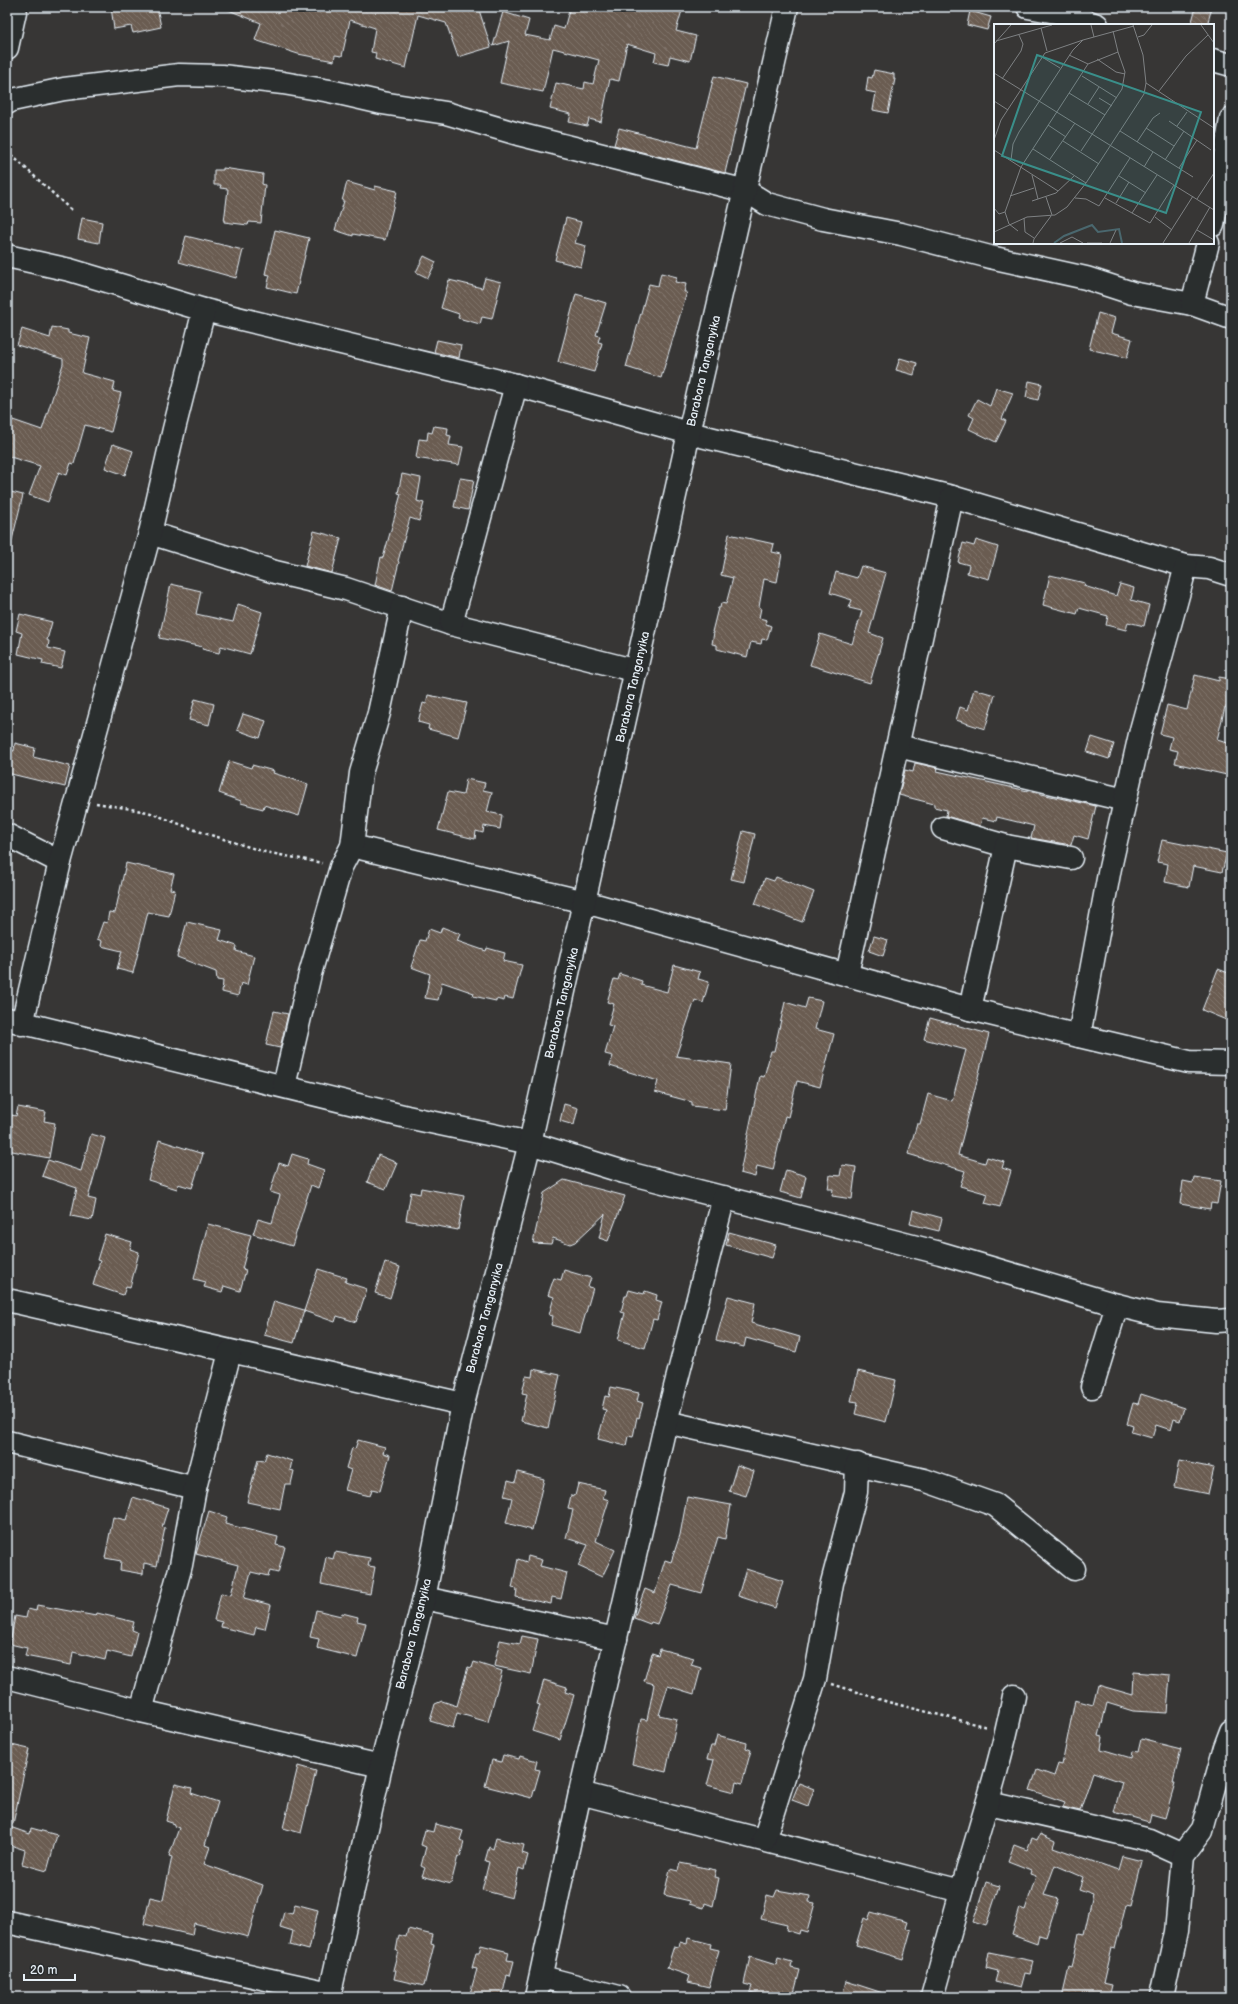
<svg xmlns="http://www.w3.org/2000/svg" width="1238" height="2004" font-family="'Balsamiq Sans',sans-serif">
  <defs>
    <pattern id="building-back-hatch" width="6" height="6" patternUnits="userSpaceOnUse"><rect width="6" height="6" fill="#6a5b51"/><path d="M-1 5l2 2M0 0l6 6M5-1l2 2" fill="none" stroke="#7f736b"/></pattern>
  </defs>
  <rect width="100%" height="100%" fill="#373635"/>
  <filter id="ink" filterUnits="userSpaceOnUse"><feTurbulence type="fractalNoise" baseFrequency=".025" numOctaves="2"/><feDisplacementMap in="SourceGraphic" scale="8" xChannelSelector="R" yChannelSelector="G"/><feConvolveMatrix kernelMatrix="1 2 1 2 8 2 1 2 1" color-interpolation-filters="sRGB"/></filter>
  <g filter="url(#ink)">
    <g fill="url(#building-back-hatch)" stroke="#e8f1f8">
      <polygon points="111,7 157,7 161,27 133,33 131,26 114,29"/>
      <polygon points="221,7 292,7 307,10 307,7 478,7 491,47 458,57 446,23 418,15 406,68 375,59 376,53 371,52 375,28 350,20 342,56 335,55 334,61 298,54 255,40 261,23"/>
      <polygon points="570,7 683,7 676,31 696,36 690,61 670,56 668,65 654,62 656,53 627,44 619,81 610,79 601,122 589,119 587,126 569,122 571,114 550,109 556,83 584,89 585,82 593,84 599,60 553,48 543,92 500,83 509,41 493,46 503,12 529,20 525,35 550,40 554,26 564,29"/>
      <polygon points="1196,7 1211,11 1207,25 1191,25"/>
      <polygon points="970,11 991,17 987,30 967,25"/>
      <polygon points="874,70 894,74 894,79 895,79 888,113 873,110 876,93 866,91 868,77 872,78"/>
      <polygon points="714,76 746,84 725,173 614,145 619,128 696,148"/>
      <polygon points="223,168 263,174 262,184 265,185 261,223 249,222 248,225 224,222 228,189 220,188 221,185 214,185 214,170 223,170"/>
      <polygon points="347,182 375,190 375,186 397,191 385,240 353,234 353,236 335,230 344,201 342,201"/>
      <polygon points="82,218 102,222 99,243 78,239"/>
      <polygon points="566,218 581,222 575,243 586,246 581,267 555,260"/>
      <polygon points="275,230 309,238 296,294 267,287 270,275 265,274"/>
      <polygon points="186,236 243,250 236,278 179,262"/>
      <polygon points="424,256 436,262 428,278 416,272"/>
      <polygon points="661,273 677,277 675,282 686,284 684,292 687,292 661,378 626,367 649,284 658,286"/>
      <polygon points="485,278 501,282 492,319 482,317 480,324 458,318 459,314 441,308 449,280 482,288"/>
      <polygon points="576,294 606,303 596,335 600,336 598,342 602,343 594,372 558,362"/>
      <polygon points="1098,313 1115,318 1111,333 1132,339 1127,358 1089,349"/>
      <polygon points="52,327 68,330 68,333 90,338 82,373 115,382 113,391 121,393 111,432 85,425 74,464 71,463 67,475 59,472 48,502 29,495 40,466 7,456 7,418 42,430 63,364 63,359 17,345 22,329 50,338"/>
      <polygon points="437,340 461,345 459,358 434,352"/>
      <polygon points="900,358 917,363 914,375 896,370"/>
      <polygon points="1029,381 1042,384 1038,400 1026,397"/>
      <polygon points="996,388 1013,393 1002,419 1006,421 996,442 969,429 974,418 969,415 977,399 990,406"/>
      <polygon points="434,426 448,428 447,435 451,436 449,445 463,447 459,465 416,458 419,439 427,440 428,432 432,433"/>
      <polygon points="113,444 133,451 125,475 105,468"/>
      <polygon points="402,474 421,478 417,501 424,503 419,521 410,518 398,561 399,562 392,591 375,585 381,557 383,558 401,494 398,493"/>
      <polygon points="460,478 474,480 468,510 454,507"/>
      <polygon points="7,491 23,495 12,540 7,539"/>
      <polygon points="314,531 341,538 332,573 305,566"/>
      <polygon points="729,534 774,544 772,552 782,554 777,582 764,579 759,607 761,608 759,618 767,620 766,624 771,626 767,640 762,639 761,644 751,642 747,657 717,649 717,645 712,644 714,632 712,632 718,608 720,608 721,603 726,604 733,578 721,575"/>
      <polygon points="976,540 998,547 989,579 967,573 969,565 958,562 963,543 974,546"/>
      <polygon points="861,566 886,573 869,633 883,638 870,683 810,665 820,634 852,644 862,611 849,608 852,600 830,593 836,572 857,578"/>
      <polygon points="1050,575 1085,583 1084,586 1116,596 1120,584 1134,588 1131,600 1149,605 1144,626 1128,622 1126,630 1106,625 1108,616 1079,608 1077,614 1043,605"/>
      <polygon points="171,584 201,591 196,614 233,622 238,604 262,612 250,654 221,646 219,653 202,649 203,647 159,638"/>
      <polygon points="20,614 52,622 47,640 49,641 48,648 65,652 61,668 42,664 43,660 18,654 22,633 16,631"/>
      <polygon points="1195,675 1219,681 1219,677 1231,679 1231,708 1225,707 1217,740 1231,744 1231,776 1175,763 1178,751 1169,749 1172,737 1160,734 1167,705 1187,710"/>
      <polygon points="974,689 995,695 985,729 956,720 960,707 968,710"/>
      <polygon points="428,695 467,703 458,737 428,729 429,725 418,722 423,703 426,704"/>
      <polygon points="195,699 214,704 209,725 189,720"/>
      <polygon points="243,714 266,721 260,738 237,730"/>
      <polygon points="1092,737 1114,744 1109,759 1087,752"/>
      <polygon points="15,743 35,748 33,757 70,766 65,787 7,773 7,749 14,751"/>
      <polygon points="229,761 251,768 252,765 274,771 273,773 308,784 299,816 264,805 263,809 241,803 241,801 219,793"/>
      <polygon points="915,763 938,768 937,771 1096,806 1088,839 1074,835 1071,845 1031,838 1034,826 997,817 996,821 982,818 980,826 946,816 947,810 934,807 934,804 899,795 905,770 913,772"/>
      <polygon points="466,779 485,783 483,790 492,792 487,812 502,815 500,829 484,826 483,833 476,831 475,839 438,830 448,792 463,795"/>
      <polygon points="743,831 755,834 744,882 731,879"/>
      <polygon points="1162,840 1227,853 1222,872 1193,866 1189,887 1165,882 1168,864 1157,862"/>
      <polygon points="126,863 174,874 170,889 175,890 169,916 148,912 133,973 117,969 122,951 101,946 102,941 97,939 103,922 107,923 109,912 115,913"/>
      <polygon points="776,877 814,892 802,922 755,904 765,878 774,881"/>
      <polygon points="187,922 222,930 219,940 237,946 236,951 254,956 247,985 241,983 238,996 222,992 223,981 217,980 216,972 177,957"/>
      <polygon points="442,927 460,934 457,941 486,951 487,948 505,953 503,961 522,965 513,999 505,997 504,1001 496,999 496,1001 473,996 474,993 442,982 438,1000 425,998 430,974 411,967 420,940 425,941 429,929 440,933"/>
      <polygon points="874,936 888,940 883,956 869,951"/>
      <polygon points="674,965 700,972 698,979 709,982 703,1003 695,1000 676,1056 731,1064 725,1110 692,1106 692,1102 655,1092 658,1081 610,1066 613,1056 605,1054 613,1026 608,1025 614,1004 607,1002 614,979 618,980 620,974 642,981 641,985 667,992"/>
      <polygon points="1218,969 1231,974 1231,1022 1202,1010"/>
      <polygon points="808,998 822,1001 815,1029 834,1034 820,1087 797,1081 788,1117 785,1116 773,1170 757,1166 755,1177 740,1173 760,1076 764,1077 771,1051 774,1051 785,1002 805,1008"/>
      <polygon points="274,1011 288,1014 280,1048 266,1045"/>
      <polygon points="930,1018 989,1034 958,1155 985,1163 987,1157 1004,1162 1002,1168 1011,1171 1000,1207 985,1203 988,1194 960,1186 965,1171 908,1154 917,1124 920,1124 928,1094 952,1101 966,1050 924,1039"/>
      <polygon points="564,1104 578,1108 574,1125 560,1121"/>
      <polygon points="18,1107 46,1112 44,1121 55,1123 49,1158 7,1150 10,1139 7,1138 7,1114 16,1116"/>
      <polygon points="91,1134 105,1138 88,1198 96,1200 92,1220 71,1216 77,1188 42,1176 48,1160 81,1171"/>
      <polygon points="159,1140 203,1154 192,1188 178,1184 177,1189 148,1180"/>
      <polygon points="292,1154 308,1159 307,1164 324,1170 318,1188 311,1185 292,1246 253,1234 258,1219 272,1223 280,1195 270,1192 279,1163 288,1166"/>
      <polygon points="378,1155 397,1163 386,1189 367,1182"/>
      <polygon points="842,1165 856,1167 852,1199 832,1196 833,1189 828,1189 830,1175 840,1176"/>
      <polygon points="786,1170 806,1176 801,1198 780,1192"/>
      <polygon points="1194,1177 1221,1181 1217,1204 1211,1203 1210,1209 1180,1204 1183,1181 1193,1183"/>
      <polygon points="564,1180 625,1196 608,1241 599,1238 605,1214 575,1242 570,1244 553,1238 551,1244 533,1243 544,1193"/>
      <polygon points="421,1188 464,1196 458,1230 406,1220 411,1192 420,1194"/>
      <polygon points="913,1210 942,1218 939,1231 910,1224"/>
      <polygon points="208,1224 251,1235 242,1269 246,1270 240,1291 224,1286 222,1292 204,1287 206,1282 194,1279"/>
      <polygon points="729,1232 776,1245 772,1258 726,1245"/>
      <polygon points="105,1234 132,1242 130,1249 139,1252 130,1288 126,1287 123,1295 93,1285 100,1261 97,1260"/>
      <polygon points="385,1262 400,1267 390,1298 375,1293"/>
      <polygon points="318,1269 347,1278 345,1282 367,1289 356,1322 337,1316 335,1322 304,1311"/>
      <polygon points="564,1270 591,1278 588,1287 593,1288 580,1333 551,1325 553,1316 549,1315 554,1297 548,1295 554,1278 561,1280"/>
      <polygon points="629,1290 644,1294 645,1291 657,1295 656,1300 662,1302 657,1320 653,1319 645,1348 618,1340 625,1313 621,1312 625,1296 627,1296"/>
      <polygon points="728,1296 755,1303 751,1323 800,1337 796,1352 746,1338 744,1347 716,1340"/>
      <polygon points="274,1301 304,1310 294,1343 264,1335"/>
      <polygon points="533,1369 560,1375 548,1428 521,1421 527,1394 522,1393 526,1376 532,1377"/>
      <polygon points="858,1371 896,1380 886,1422 855,1414 858,1402 851,1401"/>
      <polygon points="611,1387 639,1393 637,1401 643,1403 639,1418 637,1417 633,1437 628,1436 626,1446 598,1439 606,1410 602,1409 605,1396 609,1397"/>
      <polygon points="1141,1394 1184,1408 1180,1421 1174,1419 1171,1430 1156,1425 1152,1438 1131,1432 1133,1426 1127,1424 1133,1403 1138,1404"/>
      <polygon points="358,1440 385,1447 383,1453 390,1455 380,1491 372,1489 370,1496 345,1490 351,1470 346,1468 352,1448 355,1449"/>
      <polygon points="267,1453 292,1461 290,1470 294,1471 291,1484 285,1484 280,1509 247,1502 258,1460 264,1461"/>
      <polygon points="1179,1461 1214,1468 1208,1494 1174,1487"/>
      <polygon points="737,1465 754,1471 746,1496 729,1491"/>
      <polygon points="518,1472 544,1479 532,1530 506,1523 512,1498 504,1496 508,1480 515,1482"/>
      <polygon points="578,1484 605,1490 603,1498 609,1500 596,1541 615,1550 602,1577 578,1566 588,1545 566,1538 573,1510 568,1509 571,1495 575,1496"/>
      <polygon points="133,1497 168,1508 162,1527 165,1528 157,1566 144,1563 143,1574 120,1570 121,1561 105,1558 113,1517 126,1520"/>
      <polygon points="687,1497 731,1505 725,1539 718,1537 701,1593 672,1585 657,1624 651,1622 650,1624 634,1618 645,1589 655,1593 665,1560 671,1562 680,1535"/>
      <polygon points="209,1511 227,1517 225,1524 278,1537 276,1545 285,1547 278,1573 270,1571 268,1576 251,1572 244,1598 271,1605 265,1629 256,1627 254,1635 221,1627 222,1622 214,1620 221,1593 231,1595 238,1565 196,1554"/>
      <polygon points="335,1552 370,1558 368,1566 375,1567 370,1594 321,1584 326,1557 333,1559"/>
      <polygon points="528,1556 542,1560 540,1566 567,1573 561,1599 552,1597 551,1604 516,1597 517,1589 512,1588 518,1559 527,1562"/>
      <polygon points="746,1569 783,1581 775,1608 738,1596"/>
      <polygon points="37,1605 96,1616 97,1613 134,1622 132,1630 137,1632 131,1657 107,1651 105,1660 73,1652 71,1665 25,1656 27,1648 10,1644 15,1616 26,1618 28,1609 36,1611"/>
      <polygon points="316,1610 341,1616 342,1613 358,1617 357,1621 366,1623 357,1658 317,1648 319,1639 310,1637"/>
      <polygon points="522,1636 538,1639 531,1674 494,1666 500,1640 520,1644"/>
      <polygon points="660,1649 694,1658 691,1665 701,1668 694,1694 668,1686 659,1715 677,1719 666,1772 632,1764 641,1719 647,1720 653,1690 654,1684 644,1681 652,1653 658,1655"/>
      <polygon points="474,1662 502,1671 488,1722 457,1713 453,1728 430,1721 435,1704 442,1701 457,1706 468,1667 472,1668"/>
      <polygon points="1134,1672 1170,1675 1167,1713 1133,1711 1107,1703 1099,1736 1103,1737 1101,1749 1131,1758 1132,1751 1138,1752 1141,1739 1181,1749 1173,1783 1175,1783 1165,1818 1151,1814 1149,1822 1114,1812 1122,1782 1093,1772 1080,1811 1063,1807 1065,1802 1030,1790 1037,1770 1054,1776 1058,1764 1062,1765 1075,1700 1093,1705 1098,1685 1133,1695"/>
      <polygon points="544,1680 567,1687 565,1692 574,1695 560,1740 532,1731 540,1705 537,1704"/>
      <polygon points="717,1735 747,1743 746,1748 751,1750 742,1784 736,1782 734,1792 707,1785 714,1760 707,1759 711,1746 714,1746"/>
      <polygon points="7,1744 29,1749 13,1824 7,1823"/>
      <polygon points="503,1755 519,1759 520,1756 537,1761 535,1769 540,1770 532,1798 485,1786 492,1760 501,1762"/>
      <polygon points="298,1766 316,1771 301,1833 283,1828"/>
      <polygon points="799,1783 814,1789 808,1806 792,1800"/>
      <polygon points="175,1784 192,1788 191,1793 218,1802 205,1845 210,1847 204,1864 263,1885 248,1937 194,1923 192,1935 144,1924 150,1897 163,1900 172,1857 169,1856 179,1828 174,1826 175,1824 166,1821"/>
      <polygon points="435,1824 463,1831 460,1840 464,1842 460,1857 458,1856 451,1884 422,1876 425,1868 421,1866 426,1847 421,1845 425,1830 433,1832"/>
      <polygon points="7,1826 30,1834 31,1828 57,1835 47,1871 22,1864 25,1850 7,1844"/>
      <polygon points="1040,1834 1055,1841 1053,1847 1118,1870 1122,1856 1142,1861 1131,1906 1126,1905 1115,1949 1111,1948 1103,1983 1112,1985 1109,1997 1062,1997 1069,1967 1072,1968 1079,1933 1084,1934 1093,1894 1079,1889 1083,1877 1055,1865 1044,1895 1058,1899 1046,1937 1039,1935 1037,1944 1012,1935 1020,1908 1025,1910 1036,1876 1030,1874 1031,1870 1008,1861 1014,1845 1027,1850 1032,1838 1037,1840"/>
      <polygon points="496,1838 524,1845 522,1853 528,1855 524,1870 519,1868 512,1898 482,1890 489,1862 485,1861 489,1847 493,1849"/>
      <polygon points="680,1863 716,1870 714,1877 719,1878 713,1906 705,1903 704,1908 689,1904 690,1901 664,1895 670,1869 678,1871"/>
      <polygon points="986,1882 999,1886 986,1926 973,1922"/>
      <polygon points="777,1890 810,1896 809,1902 815,1903 807,1932 800,1930 799,1934 786,1930 787,1925 761,1919 767,1895 774,1897"/>
      <polygon points="295,1904 318,1910 309,1950 290,1945 293,1931 280,1927 284,1912 292,1914"/>
      <polygon points="871,1912 907,1922 905,1928 911,1930 903,1959 856,1945 864,1918 868,1920"/>
      <polygon points="408,1929 433,1935 431,1944 434,1945 424,1986 394,1979 396,1970 393,1970 398,1951 396,1951 399,1935 406,1937"/>
      <polygon points="688,1938 711,1944 710,1948 719,1950 709,1987 688,1982 690,1976 667,1968 674,1946 679,1947 680,1942 687,1944"/>
      <polygon points="481,1945 509,1952 507,1960 514,1961 510,1976 507,1975 502,1997 469,1997 477,1969 472,1968 476,1953 479,1953"/>
      <polygon points="989,1952 1033,1961 1030,1974 1025,1973 1021,1988 995,1982 998,1971 986,1968"/>
      <polygon points="750,1957 776,1965 778,1958 792,1962 791,1968 800,1970 793,1997 769,1997 750,1992 752,1986 744,1984"/>
      <polygon points="846,1981 886,1994 886,1997 842,1997"/>
    </g>
    <g fill="none" stroke-linecap="round" stroke-linejoin="round">
      <defs>
        <g id="minor">
          <polyline points="1028,7 1067,14 1097,25"/>
          <polyline points="7,48 16,7"/>
          <polyline points="1213,60 1231,65"/>
          <polyline points="7,103 12,100 64,89 179,75 222,76 283,83 330,91 382,103 446,113 518,134 746,191 767,204 823,219 901,234 990,257 1086,278 1132,293 1192,304 1231,318"/>
          <polyline points="1213,225 1231,119"/>
          <polyline points="7,256 70,270 204,310 516,385 689,433 952,497 1186,566 1209,568 1231,575"/>
          <polyline points="1192,304 1208,243"/>
          <polyline points="150,533 275,572 346,589 451,624 637,671"/>
          <polyline points="451,624 516,385"/>
          <polyline points="898,746 1125,800"/>
          <polyline points="943,828 1006,846 1071,858"/>
          <polyline points="7,835 60,862"/>
          <polyline points="352,846 585,902 970,1009 1079,1036 1189,1062 1231,1063"/>
          <polyline points="847,974 952,497"/>
          <polyline points="970,1009 1006,846"/>
          <polyline points="7,1019 407,1117 530,1143 624,1172 940,1253 1117,1305 1157,1315 1216,1321 1231,1320"/>
          <polyline points="22,1024 60,862 150,533 174,429 204,310"/>
          <polyline points="1079,1036 1110,868 1141,730 1186,566"/>
          <polyline points="284,1086 310,974 341,867 352,846 361,773 379,713 402,607"/>
          <polyline points="7,1300 463,1404"/>
          <polyline points="1092,1387 1117,1305"/>
          <polyline points="666,1422 924,1480 995,1505 1074,1569"/>
          <polyline points="7,1442 195,1488"/>
          <polyline points="424,1598 616,1639"/>
          <polyline points="7,1677 141,1711 381,1766"/>
          <polyline points="141,1711 181,1565 195,1488 230,1352"/>
          <polyline points="580,1793 961,1891"/>
          <polyline points="989,1803 1150,1840 1183,1855"/>
          <polyline points="764,1840 815,1679 832,1583 856,1492 857,1464"/>
          <polyline points="7,1922 330,1993"/>
          <polyline points="542,1977 619,1997"/>
          <polyline points="329,1997 381,1766 424,1598 463,1404 530,1143 689,433 787,7"/>
          <polyline points="536,1997 580,1793 666,1422 724,1197"/>
          <path d="M932,1997C942,1962 951,1927 961,1892C980,1826 1001,1763 1014,1696"/>
          <polyline points="1162,1997 1176,1932 1183,1855 1202,1830 1225,1747 1231,1731"/>
        </g>
      </defs>
      <use href="#minor" stroke="#e8f1f8" stroke-width="25"/>
      <g stroke="#e8f1f8" stroke-width="2.5" stroke-dasharray="3 3" stroke-linecap="butt">
        <polyline points="7,151 72,211"/>
        <polyline points="96,803 148,812 198,831 265,852 322,863"/>
        <polyline points="832,1684 888,1702 987,1727"/>
      </g>
      <use href="#minor" stroke="#2a2d2e" stroke-width="22"/>
    </g>
  </g>
  <g text-anchor="middle" dominant-baseline="central" stroke-width="3.5" stroke-linejoin="round" paint-order="stroke">
    <g font-size="12" fill="#e8f1f8" stroke="#2a2d2e">
      <text transform="translate(704 371) rotate(-77)">Barabara Tanganyika</text>
      <text transform="translate(633 687) rotate(-77)">Barabara Tanganyika</text>
      <text transform="translate(562 1003) rotate(-77)">Barabara Tanganyika</text>
      <text transform="translate(485 1318) rotate(-75)">Barabara Tanganyika</text>
      <text transform="translate(414 1634) rotate(-76)">Barabara Tanganyika</text>
    </g>
  </g>
  <g transform="translate(994 24)">
    <rect width="220" height="220" fill="#373635"/>
    <path fill="none" stroke="#4a676e" stroke-width="2" d="M60,219L70,212L98,201L104,208L125,205L128,219"/>
    <path fill="none" stroke="#7e8183" stroke-width="1" d="M97,1L100,13M207,1L220,19M47,4L53,27M144,13L150,11L158,1M2,17L58,1M0,20L17,1M75,31L94,40M48,33L66,44M103,35L122,48L131,50M0,49L220,186M88,52L123,74M8,55L27,27L29,20L25,11M152,59L220,104M165,67L192,32L214,11M75,69L111,91M105,74L118,82M0,77L14,86M94,80L105,63M175,97L217,126M54,101L72,113M183,102L193,88M152,104L180,122M126,107L199,153M0,116L7,96L51,29L89,16M69,117L105,140M143,118L159,94L166,89M39,125L92,159M0,126L64,167M87,127L128,65L131,48L124,28M56,135L81,99M17,136L19,120L25,108L79,26L89,16L140,2M171,136L190,107M150,143L159,128M185,144L203,116M38,151L44,175M125,152L152,169M16,172L40,164M52,173L58,191M81,174L92,175L105,182L136,134M111,174L156,199L180,161M203,175L220,149M38,177L62,169L80,152M122,179L135,158M0,184L5,190L11,188M138,189L163,151M161,193L178,206M30,194L31,208L40,214M203,206L220,216M24,207L15,200L11,188L27,143L94,40L124,28L119,7M0,208L33,193L61,191L73,183L92,159L150,70L152,59L149,31L139,1M39,219L40,215L57,192M66,219L78,213L89,219M93,219H108M116,219L122,206M169,219L199,172M195,219L216,183"/>
    <path fill="#3a8f8a" fill-opacity="0.15" stroke="#3a8f8a" stroke-width="2" d="M43,31L207,88L172,189L8,132Z"/>
    <rect width="220" height="220" fill="none" stroke="#e8f1f8" stroke-width="2"/>
  </g>
  <rect width="1238" height="2004" fill="none" stroke="#2a2d2e" stroke-width="24"/>
  <rect x="12" y="12" width="1214" height="1980" fill="none" stroke="#e8f1f8" stroke-width="1.5" filter="url(#ink)"/>
  <path d="M24 1974v6h51v-6" fill="none" stroke="#e8f1f8" stroke-width="2"/>
  <text x="30" y="1974" font-size="12" fill="#e8f1f8" stroke="#2a2d2e" stroke-width="3" paint-order="stroke">20 m</text>
</svg>
